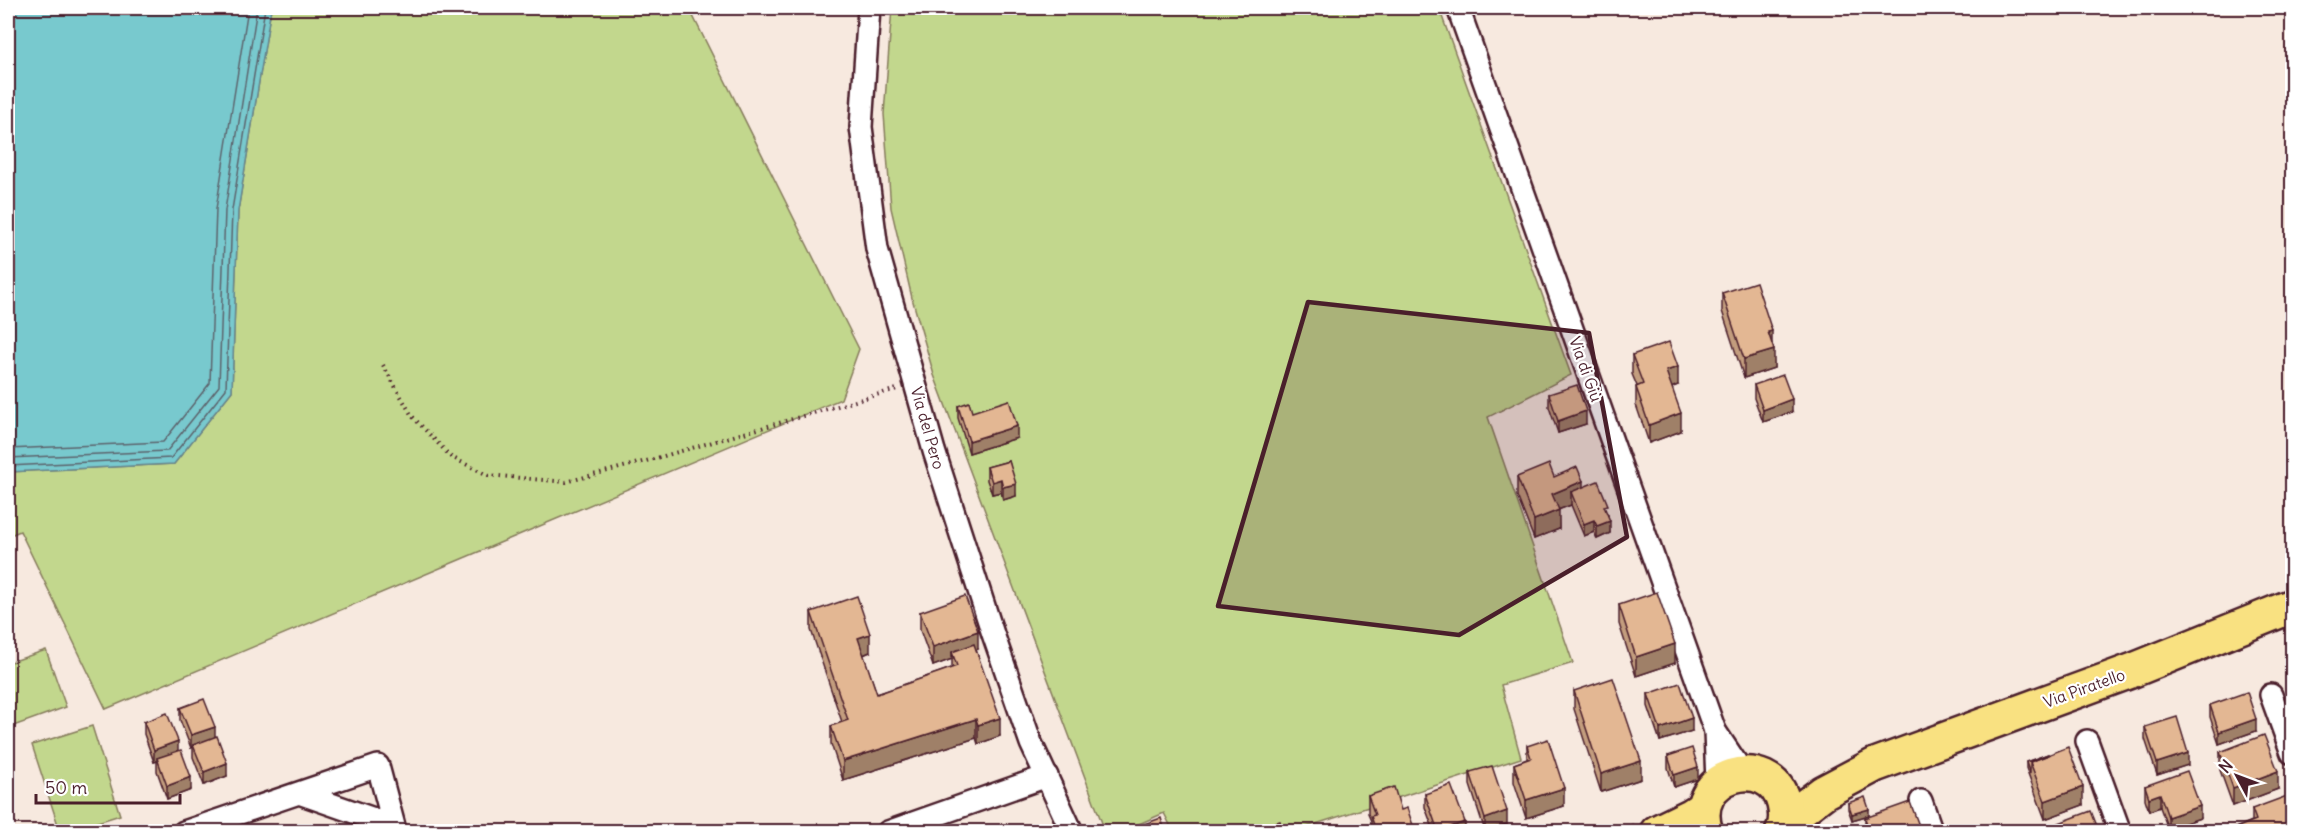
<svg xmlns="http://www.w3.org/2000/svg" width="2300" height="839" font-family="Delius,sans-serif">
  <rect width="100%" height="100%" fill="#f7e9df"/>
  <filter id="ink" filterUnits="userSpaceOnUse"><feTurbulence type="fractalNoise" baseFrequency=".0167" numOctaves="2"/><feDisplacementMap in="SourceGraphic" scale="12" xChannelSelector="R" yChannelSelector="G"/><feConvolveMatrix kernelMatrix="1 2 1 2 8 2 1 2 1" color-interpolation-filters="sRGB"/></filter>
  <g filter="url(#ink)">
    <g fill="#c2d78d" stroke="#867b5c" stroke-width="1.5">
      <polygon points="271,8 689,8 859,349 841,399 106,709 20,531 8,536 8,472 174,464 232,391 238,211"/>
      <polygon points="892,8 1439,8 1571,375 1488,417 1573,663 1501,685 1521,758 1294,831 1173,831 1164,813 1123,831 1105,831 934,375 912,298 891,208 884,114"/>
      <polygon points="46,650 66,707 8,728 8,663"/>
      <polygon points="92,726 120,815 69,831 60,831 32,745"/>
    </g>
    <polygon fill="#78c9ce" stroke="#66858d" stroke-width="1.5" points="8,8 271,8 238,211 232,391 174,464 8,472"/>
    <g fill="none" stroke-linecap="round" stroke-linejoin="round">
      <g stroke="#5c636c" stroke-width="1.5">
        <polyline points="8,449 163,442 210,383 216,209 248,8"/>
        <polyline points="8,458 167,451 219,386 225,210 257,8"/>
        <polyline points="8,466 171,458 226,389 232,210 265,8"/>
      </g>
      <defs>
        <g id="minor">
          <polyline points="869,8 861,127 877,249 934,451 993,634 1031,743 1072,832"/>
          <polyline points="1458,8 1715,731"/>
          <polyline points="2271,695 2292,753"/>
          <polyline points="2087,741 2120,832"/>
          <polyline points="1717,783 1715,731 1743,773"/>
          <polyline points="1921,801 1932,832"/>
          <polyline points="184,832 378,766 394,826 299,793"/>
          <polyline points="888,832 1047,776"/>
        </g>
        <g id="primary">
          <polyline points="1785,827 1795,814 1824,792 1875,765 2131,671 2292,606"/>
          <polyline points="1657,832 1692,815 1703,808"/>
          <path d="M1706,832C1686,774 1771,750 1784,804C1786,813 1787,823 1782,832"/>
        </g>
      </defs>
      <use href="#minor" stroke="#4a1f2b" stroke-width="26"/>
      <use href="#primary" stroke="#4a1f2b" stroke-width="38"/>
      <g stroke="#4a1f2b" stroke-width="4" stroke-dasharray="1.5 4.5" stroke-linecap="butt">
        <polyline points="383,365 412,416 451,457 488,475 566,482 650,460 897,389"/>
        <polyline points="1615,832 1634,825"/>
      </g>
      <use href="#minor" stroke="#fff" stroke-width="21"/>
      <use href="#primary" stroke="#f9e181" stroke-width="33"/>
    </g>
    <g fill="#c39d7e" stroke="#4a1f2b" stroke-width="1.5">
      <polygon points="1722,293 1772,344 1774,368 1744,378 1722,311"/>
      <polygon points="1632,355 1678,385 1672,387 1681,431 1649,443 1636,405 1636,387 1637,386 1632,374"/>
      <polygon points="1754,385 1792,412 1763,422 1754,398"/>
      <polygon points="1549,394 1586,424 1558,433 1549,407"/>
      <polygon points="958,406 972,412 1017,438 969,453 958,418"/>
      <polygon points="1009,461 1016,496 1003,500 1001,492 992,494 987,480 987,467"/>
      <polygon points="1517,477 1554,477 1583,487 1608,514 1610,533 1597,539 1594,532 1584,536 1571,505 1558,510 1559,529 1534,539 1517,496"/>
      <polygon points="1619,605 1675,663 1636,676 1619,624"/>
      <polygon points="811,612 870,652 863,655 877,694 952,668 952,659 933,666 920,630 920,612 978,649 976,650 1000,736 978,744 976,738 843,780 831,744 831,726 842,722 811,630"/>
      <polygon points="1574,691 1641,779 1601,792 1574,709"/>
      <polygon points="1648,694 1692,731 1660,741 1648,706"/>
      <polygon points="2210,705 2256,731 2219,744 2210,717"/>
      <polygon points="180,708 215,736 227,776 204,785 193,757 193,747 191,748 180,720"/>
      <polygon points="144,722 178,751 191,790 167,799 157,771 157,761 154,762 144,734"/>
      <polygon points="2145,727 2188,765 2157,775 2145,739"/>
      <polygon points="1527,746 1564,806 1526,818 1514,782 1514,764 1527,759"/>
      <polygon points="2220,752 2278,789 2233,806 2220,770"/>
      <polygon points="2048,754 2083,805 2045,819 2026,768 2026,762"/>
      <polygon points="1668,756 1698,779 1674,787 1668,768"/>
      <polygon points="1470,772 1507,824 1485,831 1470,785"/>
      <polygon points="2145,786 2200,818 2168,829 2160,807 2149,811 2145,799"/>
      <polygon points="1425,794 1465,831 1434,831 1425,807"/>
      <polygon points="1368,796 1415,831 1371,831 1371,821 1368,814"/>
      <polygon points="1848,803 1869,815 1852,820 1848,809"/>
      <polygon points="2252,809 2292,831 2233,831 2233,829 2252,821"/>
      <polygon points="1865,818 1921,831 1865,831"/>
    </g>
    <g fill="#9f8067" stroke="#4a1f2b" stroke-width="1.5">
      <polygon points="1772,331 1772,349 1768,332"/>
      <polygon points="1774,350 1774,368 1744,378 1744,359"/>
      <polygon points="1678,367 1678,385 1666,390 1666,371"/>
      <polygon points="1792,399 1792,412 1763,422 1763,410"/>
      <polygon points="1586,411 1586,424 1558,433 1558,421"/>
      <polygon points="1681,413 1681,431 1649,443 1649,425"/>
      <polygon points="1017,426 1017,438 969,453 969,441"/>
      <polygon points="1001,479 1001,492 992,494 992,482"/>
      <polygon points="1583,481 1583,500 1571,492 1571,505 1552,512 1552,494"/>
      <polygon points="1016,484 1016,496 1003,500 1003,487"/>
      <polygon points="1559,510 1559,529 1534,539 1534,520"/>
      <polygon points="1594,520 1594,532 1584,536 1584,524"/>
      <polygon points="1610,521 1610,533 1597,539 1597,526"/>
      <polygon points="978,631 978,649 954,658 952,652 952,659 933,666 933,647"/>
      <polygon points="870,634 870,652 858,657 858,638"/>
      <polygon points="1675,644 1675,663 1636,676 1636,657"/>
      <polygon points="1000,718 1000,736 978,744 978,725"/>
      <polygon points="1692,718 1692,731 1660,741 1660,729"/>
      <polygon points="976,719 976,738 843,780 843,761"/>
      <polygon points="2256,719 2256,731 2219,744 2219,732"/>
      <polygon points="215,727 215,739 193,745 193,747 191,748 191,735"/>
      <polygon points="178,741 178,753 157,758 157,761 154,762 154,750"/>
      <polygon points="2188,753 2188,765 2157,775 2157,763"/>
      <polygon points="1641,761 1641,779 1601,792 1601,774"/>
      <polygon points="227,763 227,776 204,785 204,772"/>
      <polygon points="1698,767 1698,779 1674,787 1674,775"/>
      <polygon points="2278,771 2278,789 2233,806 2233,788"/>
      <polygon points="191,777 191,790 167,799 167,786"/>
      <polygon points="2083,787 2083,805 2045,819 2045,801"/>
      <polygon points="1564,788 1564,806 1526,818 1526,800"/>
      <polygon points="2160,794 2160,807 2149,811 2149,798"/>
      <polygon points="2200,806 2200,818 2168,829 2168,817"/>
      <polygon points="1869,809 1869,815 1852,820 1852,814"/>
      <polygon points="1507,811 1507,824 1485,831 1485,819"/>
      <polygon points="1465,822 1465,831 1439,831"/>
    </g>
    <g fill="#e3b793" stroke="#4a1f2b" stroke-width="1.5">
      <polygon points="1756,282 1772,331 1768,332 1774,350 1744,359 1722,293"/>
      <polygon points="1669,342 1678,367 1666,371 1681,413 1649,425 1636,387 1643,384 1632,355"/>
      <polygon points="1783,375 1792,399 1763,410 1754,385"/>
      <polygon points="1577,385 1586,411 1558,421 1549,394"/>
      <polygon points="1009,400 1017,426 969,441 958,406 969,402 972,412"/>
      <polygon points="1009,461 1016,484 1003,487 1001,479 992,482 987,467"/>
      <polygon points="1549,464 1554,477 1577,467 1583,481 1552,494 1559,510 1534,520 1517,477"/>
      <polygon points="1598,481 1608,505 1604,506 1610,521 1597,526 1594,520 1584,524 1571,492"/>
      <polygon points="1657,592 1675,644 1636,657 1619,605"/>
      <polygon points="857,596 870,634 858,638 877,694 957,666 952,652 974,644 1000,718 978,725 976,719 843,761 831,726 848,720 811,612"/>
      <polygon points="965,596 978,631 933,647 920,612"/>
      <polygon points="1613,678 1641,761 1601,774 1574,691"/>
      <polygon points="1680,683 1692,718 1660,729 1648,694"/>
      <polygon points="2247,692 2256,719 2219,732 2210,705"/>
      <polygon points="204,699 215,727 191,735 180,708"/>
      <polygon points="167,713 178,741 154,750 144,722"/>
      <polygon points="2177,717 2188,753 2157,763 2145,727"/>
      <polygon points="2264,735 2278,771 2233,788 2220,752"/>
      <polygon points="217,736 227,763 204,772 193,745"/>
      <polygon points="1548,739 1564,788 1526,800 1514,764 1531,758 1527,746"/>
      <polygon points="2068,747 2083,787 2045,801 2030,762"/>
      <polygon points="1692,748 1698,767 1674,775 1668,756"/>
      <polygon points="181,750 191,777 167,786 157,758"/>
      <polygon points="2048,754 2049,755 2030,762 2030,774 2026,762"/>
      <polygon points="1492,766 1507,811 1485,819 1470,772"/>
      <polygon points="2187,771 2200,806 2168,817 2160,794 2149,798 2145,786"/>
      <polygon points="1451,785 1465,822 1438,831 1425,794"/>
      <polygon points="1394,787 1401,810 1407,808 1415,831 1376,831 1371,816 1375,815 1368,796"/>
      <polygon points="2287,796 2292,811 2292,831 2234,831 2233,829 2256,820 2252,809"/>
      <polygon points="1865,797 1869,809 1852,814 1848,803"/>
      <polygon points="1910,802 1921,831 1869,831 1865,818"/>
      <polygon points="2091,811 2099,831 2053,831 2051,826"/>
      <polygon points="1161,818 1165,831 1125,831"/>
      <polygon points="1280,821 1283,831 1249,831"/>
      <polygon points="1851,824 1854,831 1831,831"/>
      <polygon points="1326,828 1328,831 1318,831"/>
      <polygon points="1351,828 1352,831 1342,831"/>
    </g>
  </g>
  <path fill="#4a1f2b" fill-opacity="0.2" stroke="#4a1f2b" stroke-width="4.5" stroke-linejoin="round" d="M1308,302L1589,333L1627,537L1459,635L1218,606Z"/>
  <g text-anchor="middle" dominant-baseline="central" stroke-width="4.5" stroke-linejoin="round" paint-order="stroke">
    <g font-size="16" fill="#4a1f2b" stroke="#fff">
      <text transform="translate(1586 369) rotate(70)">Via di Giù</text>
      <text transform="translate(928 428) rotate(74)">Via del Pero</text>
      <text transform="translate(2084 688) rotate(-20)">Via Piratello</text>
    </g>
  </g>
  <rect width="2300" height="839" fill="none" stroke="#fff" stroke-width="30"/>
  <rect x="15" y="15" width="2270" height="809" fill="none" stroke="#4a1f2b" stroke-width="2" filter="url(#ink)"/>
  <g transform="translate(2237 776) rotate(311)" stroke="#ffffff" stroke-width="4.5" paint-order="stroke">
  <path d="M0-4.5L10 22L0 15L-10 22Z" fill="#4a1f2b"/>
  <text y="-9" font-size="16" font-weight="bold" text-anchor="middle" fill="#4a1f2b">N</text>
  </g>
  <path d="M36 794v9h144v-9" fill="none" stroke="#4a1f2b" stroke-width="3"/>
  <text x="45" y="794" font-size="18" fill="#4a1f2b" stroke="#ffffff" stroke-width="4.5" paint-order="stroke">50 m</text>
</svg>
